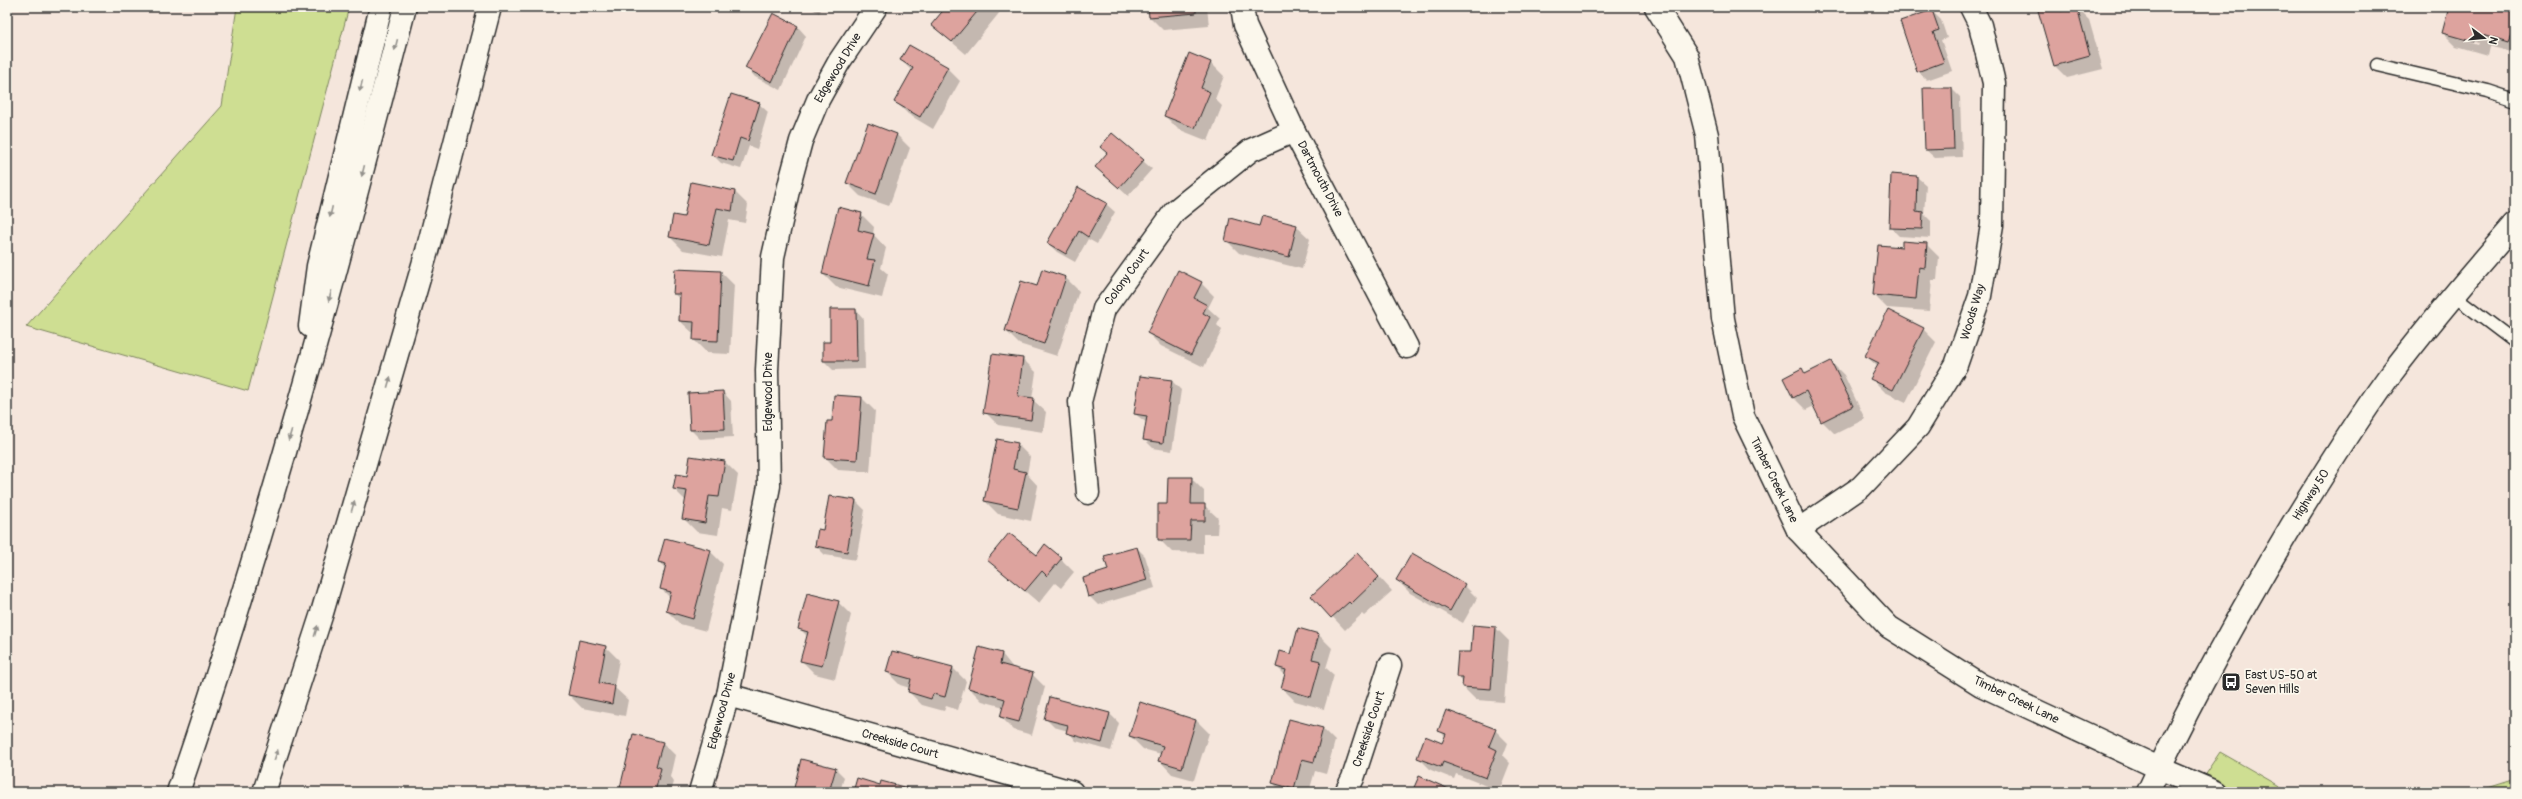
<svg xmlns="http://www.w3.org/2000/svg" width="2522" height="799" font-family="Pangolin,sans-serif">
  <rect width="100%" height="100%" fill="#f5e6dc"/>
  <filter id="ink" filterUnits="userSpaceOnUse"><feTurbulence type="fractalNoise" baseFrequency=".025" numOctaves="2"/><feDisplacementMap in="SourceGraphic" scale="8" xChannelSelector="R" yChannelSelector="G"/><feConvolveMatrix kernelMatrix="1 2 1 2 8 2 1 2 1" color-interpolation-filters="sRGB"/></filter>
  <g filter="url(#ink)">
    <g fill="#cede92" stroke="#7c845e">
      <polygon points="237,7 349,7 248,391 26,327 222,106"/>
      <polygon points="2220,752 2290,792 2292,792 2193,792"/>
      <polygon points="2515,779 2515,792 2474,792"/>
    </g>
    <g fill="#0003" fill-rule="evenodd">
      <polygon points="809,7 823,7 819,13"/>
      <polygon points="946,7 1004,7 966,54 932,25"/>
      <polygon points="1149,7 1207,7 1209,26 1163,30 1150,17"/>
      <polygon points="1905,7 1912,7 1908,10"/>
      <polygon points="2038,7 2069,7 2069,9 2076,7 2089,20 2103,69 2067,78 2054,65"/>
      <path d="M2450,7H2515V53L2489,46L2487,55L2456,46L2443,33ZM2457,36L2479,43L2478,45L2457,38Z"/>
      <polygon points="1932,11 1941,20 1947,38 1941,40 1952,71 1927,80 1918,71"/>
      <polygon points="774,15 798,27 806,36 781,90 755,77 747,68"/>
      <polygon points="910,46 947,68 960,81 933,129 908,114 895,101 912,71 901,60"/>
      <polygon points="1211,63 1224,76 1215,99 1222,106 1208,141 1178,129 1165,116"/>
      <polygon points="1952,89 1960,97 1962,157 1935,158 1926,150"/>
      <polygon points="759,104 768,112 757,149 749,146 741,169 721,163 712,154"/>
      <polygon points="869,125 897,135 910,148 889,206 860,196 847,183"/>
      <polygon points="1108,154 1143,161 1152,169 1128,196 1096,167"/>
      <polygon points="1917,177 1926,185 1924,214 1931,221 1931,238 1899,236 1890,227"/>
      <polygon points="692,183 735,192 748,205 745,223 729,220 722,257 683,250 670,237 685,218"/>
      <polygon points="1106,204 1115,212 1097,244 1088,239 1075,262 1057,252 1048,243"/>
      <polygon points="861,214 874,227 873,234 886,248 881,268 888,274 882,298 836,287 823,274"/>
      <polygon points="1296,226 1310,239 1302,269 1239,253 1226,240"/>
      <polygon points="1926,244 1939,257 1937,280 1932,280 1929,311 1887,308 1874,295 1903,248"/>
      <polygon points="1043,270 1066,278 1079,291 1057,356 1019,344 1006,331 1037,287"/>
      <polygon points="721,272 734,285 730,354 707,353 694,340 694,334 680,321 681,300 674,294"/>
      <polygon points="1201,283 1214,296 1208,308 1220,319 1217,325 1222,330 1204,367 1161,346 1148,333"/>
      <polygon points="856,310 864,319 865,369 833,370 824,361 831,343"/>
      <polygon points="1923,329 1936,342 1906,402 1885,392 1872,379 1878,367 1866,356"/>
      <polygon points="1023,359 1036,372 1032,399 1046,412 1043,432 998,425 985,412"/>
      <polygon points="1831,362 1844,375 1865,419 1835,434 1822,421 1814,406 1806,410 1793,397 1802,370 1807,374"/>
      <polygon points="1141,377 1172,381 1181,390 1172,451 1153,448 1144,439 1147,423 1135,414"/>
      <polygon points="723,392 731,401 733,437 700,439 691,430"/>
      <polygon points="862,398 875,411 870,472 838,470 825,457 833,422"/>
      <polygon points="1017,444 1030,457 1027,474 1038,486 1031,521 998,514 985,501"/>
      <polygon points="725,462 738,475 732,510 722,508 718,535 697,532 683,518 686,501 674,489 688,477"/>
      <polygon points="1191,478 1204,491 1204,505 1218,518 1217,534 1203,534 1203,553 1172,552 1159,539 1168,505"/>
      <polygon points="830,497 856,501 865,510 856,560 825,555 816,546 824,531"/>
      <polygon points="1137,548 1145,556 1155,588 1098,605 1089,596 1110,571"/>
      <polygon points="710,551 723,564 706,631 680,624 667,611 670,598 661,588 666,569 659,562"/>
      <polygon points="1412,555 1464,585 1477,598 1463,623 1410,593 1397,580"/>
      <polygon points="1037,557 1061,559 1074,572 1061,588 1055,583 1039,603 988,560"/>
      <polygon points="1370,567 1392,591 1364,616 1362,614 1345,630 1313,596"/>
      <polygon points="838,602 851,615 835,679 815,674 802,661 808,637 800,629"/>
      <polygon points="1496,628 1509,641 1504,702 1476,700 1463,687 1463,682 1457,676 1471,654"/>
      <polygon points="1319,635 1332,648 1326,668 1334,675 1324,709 1295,701 1282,688 1285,675 1277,667"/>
      <polygon points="606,647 619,660 614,687 628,700 625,716 582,708 569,695"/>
      <polygon points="893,652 953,668 966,681 958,710 946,706 944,711 922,705 909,692 910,688 900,685 887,672"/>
      <polygon points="1002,654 1014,669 1032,674 1045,687 1032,735 1014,730 1001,717 1004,707 982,701 969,688"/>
      <polygon points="1051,698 1110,714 1119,723 1111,751 1076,741 1068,731 1054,727 1045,718"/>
      <polygon points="1196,720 1209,733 1194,780 1172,774 1159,760 1161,754 1143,749 1130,736"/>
      <polygon points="1322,728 1335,741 1326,774 1315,771 1309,792 1282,792 1273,783"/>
      <polygon points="1439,730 1495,730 1508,743 1503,756 1510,763 1499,791 1456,774 1454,779 1431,770 1418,757 1443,744 1446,737"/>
      <polygon points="662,742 675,755 670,777 674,782 671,792 620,792"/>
      <polygon points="835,768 844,777 840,792 794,792"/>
      <polygon points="857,780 881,786 882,782 917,792 854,792"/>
    </g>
    <g fill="#dda39e" stroke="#2b2b2b">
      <polygon points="946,7 981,7 952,42 931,25"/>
      <polygon points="1148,7 1196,7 1196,13 1149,17"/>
      <polygon points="2037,7 2060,7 2061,11 2077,7 2090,56 2054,66"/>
      <polygon points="2449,7 2515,7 2515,26 2508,43 2476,33 2474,42 2442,33"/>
      <polygon points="1932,10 1939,30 1933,32 1944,62 1917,72 1900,21"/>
      <polygon points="773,13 798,26 772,82 745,68"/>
      <polygon points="909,45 948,67 920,117 894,102 913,68 900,60"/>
      <polygon points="1189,53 1211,62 1201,88 1210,92 1195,128 1164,116"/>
      <polygon points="1923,88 1952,88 1954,149 1925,150"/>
      <polygon points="731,94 760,103 748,141 740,138 733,161 711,155"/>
      <polygon points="868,123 897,134 876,194 846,183"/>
      <polygon points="1112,133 1144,160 1119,188 1095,167 1107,153 1100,147"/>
      <polygon points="1891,174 1917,176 1916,211 1923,212 1922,229 1889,228"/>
      <polygon points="691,182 735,191 732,211 717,208 709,245 669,237 673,215 684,217"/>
      <polygon points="1078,187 1107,203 1088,237 1079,231 1066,254 1047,243"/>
      <polygon points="838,207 862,213 858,230 874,234 867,259 875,260 869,286 822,274"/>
      <polygon points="1262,216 1297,225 1289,257 1225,241 1230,218 1259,226"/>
      <polygon points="1902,241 1927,243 1925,268 1919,267 1916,299 1873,295 1878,245 1902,247"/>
      <polygon points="675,269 721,271 718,341 693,340 694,322 679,321 680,294 673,294"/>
      <polygon points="1042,269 1066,277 1044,344 1005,331 1021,281 1037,286"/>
      <polygon points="1178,270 1202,282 1194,298 1207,305 1203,313 1210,317 1191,355 1147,333"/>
      <polygon points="830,309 856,309 857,361 823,361 823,342 830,342"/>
      <polygon points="1888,310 1924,328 1893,390 1870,379 1879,363 1865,356"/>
      <polygon points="992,354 1023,358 1018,396 1034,398 1031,420 983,413"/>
      <polygon points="1831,361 1853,406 1821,422 1806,391 1793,398 1783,378 1802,368 1805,374"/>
      <polygon points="1140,376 1172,380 1163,443 1143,440 1147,416 1134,414"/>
      <polygon points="723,391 725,429 690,430 688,393"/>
      <polygon points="834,395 862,397 857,460 824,458 827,421 832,421"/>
      <polygon points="997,439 1018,443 1013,469 1026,472 1018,508 984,501"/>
      <polygon points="690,456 725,461 719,497 709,496 705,523 682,519 687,491 673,489 676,474 687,476"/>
      <polygon points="1168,477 1192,477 1191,504 1205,504 1205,521 1191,521 1190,540 1158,540 1158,504 1167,504"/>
      <polygon points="829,496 856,500 847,552 815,546 818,529 823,530"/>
      <polygon points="1009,533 1037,555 1045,544 1062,558 1047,576 1042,571 1025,591 987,560"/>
      <polygon points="665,538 711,550 693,619 666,611 671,592 660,589 666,564 658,562"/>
      <polygon points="1137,547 1147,580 1088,597 1083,578 1108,570 1104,556"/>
      <polygon points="1357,553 1379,577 1351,604 1349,602 1331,618 1311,596"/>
      <polygon points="1412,553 1465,584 1450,611 1396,580"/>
      <polygon points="807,593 839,601 822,666 800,661 808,632 798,629"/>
      <polygon points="1473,625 1496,627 1491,689 1462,687 1463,677 1456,677 1458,652 1471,652"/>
      <polygon points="1298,628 1319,634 1312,659 1321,661 1311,697 1281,688 1286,670 1276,667 1280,651 1291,654"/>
      <polygon points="579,640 606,646 599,683 615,686 612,704 568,695"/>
      <polygon points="979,647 1002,653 1000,664 1033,673 1019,722 1000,717 1005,699 968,688"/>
      <polygon points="892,651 953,667 945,697 933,694 931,699 908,692 911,679 886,672"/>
      <polygon points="1050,697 1110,713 1102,743 1066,733 1068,725 1044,719"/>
      <polygon points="1140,702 1196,720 1182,768 1158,761 1163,746 1129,736"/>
      <polygon points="1446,710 1496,729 1489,746 1497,750 1486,778 1443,762 1441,767 1417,758 1425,736 1442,743 1446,734 1438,731"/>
      <polygon points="1289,719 1323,728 1314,762 1302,759 1294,789 1272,783"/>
      <polygon points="633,734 663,742 656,766 661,768 655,792 619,792"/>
      <polygon points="801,759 836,768 829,792 793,792"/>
      <polygon points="1419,776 1449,789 1448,792 1412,792"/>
      <polygon points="857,778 880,785 881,781 919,791 853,792"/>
    </g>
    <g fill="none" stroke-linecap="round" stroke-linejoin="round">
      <defs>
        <g id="lane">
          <polyline points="2377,65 2488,91 2515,100"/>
          <polyline points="2453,295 2515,342"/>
        </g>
        <g id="street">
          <polyline points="1242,7 1245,25 1294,131 1407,347"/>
          <polyline points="1656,7 1687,56 1707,135 1723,319 1743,416 1798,530 1889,627 1981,685 2159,768"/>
          <polyline points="1088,493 1080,402 1104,309 1175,211 1251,150 1294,131"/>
          <polyline points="1798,530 1861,487 1918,427 1956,365 1980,296 1992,225 1994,83 1980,25 1971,7"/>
          <polyline points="728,695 1072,792"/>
          <polyline points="700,792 728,695 769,486 767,370 773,257 790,182 801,141 818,100 839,62 876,7"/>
          <polyline points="1346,792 1353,778 1390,665"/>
        </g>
        <g id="secondary">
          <polyline points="2159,768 2215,792"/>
          <path d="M2148,792C2191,700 2240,612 2292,525C2322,476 2353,426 2387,379C2428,325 2471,274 2515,224"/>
        </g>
        <g id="highway">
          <polyline points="310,326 318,266 381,7"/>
          <path d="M178,792C267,534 337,271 405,7"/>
          <polyline points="264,792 322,613 427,251 490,7"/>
        </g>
      </defs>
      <use href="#lane" stroke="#2b2b2b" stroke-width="15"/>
      <use href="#street" stroke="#2b2b2b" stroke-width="25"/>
      <use href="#secondary" stroke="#2b2b2b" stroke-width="25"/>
      <use href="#highway" stroke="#2b2b2b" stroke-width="25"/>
      <use href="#lane" stroke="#fbf7ec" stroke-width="12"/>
      <use href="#street" stroke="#fbf7ec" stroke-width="22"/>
      <use href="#secondary" stroke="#fbf7ec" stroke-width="22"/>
      <use href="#highway" stroke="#fbf7ec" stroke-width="22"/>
    </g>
    <defs><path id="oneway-solid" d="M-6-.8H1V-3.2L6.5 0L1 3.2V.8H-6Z"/></defs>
    <g fill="#93918c">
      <use href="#oneway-solid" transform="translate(396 45) rotate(104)"/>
      <use href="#oneway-solid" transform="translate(361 86) rotate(104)"/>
      <use href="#oneway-solid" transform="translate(363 171) rotate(104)"/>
      <use href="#oneway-solid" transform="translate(331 212) rotate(103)"/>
      <use href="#oneway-solid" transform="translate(330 296) rotate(106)"/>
      <use href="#oneway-solid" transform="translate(389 382) rotate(-74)"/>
      <use href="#oneway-solid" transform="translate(290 435) rotate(107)"/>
      <use href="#oneway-solid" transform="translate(353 506) rotate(-74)"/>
      <use href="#oneway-solid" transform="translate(316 631) rotate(-73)"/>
      <use href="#oneway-solid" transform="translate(276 755) rotate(-71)"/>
    </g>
  </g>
  <defs>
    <symbol id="bus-square" viewBox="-11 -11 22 22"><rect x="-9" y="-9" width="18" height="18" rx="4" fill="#2b2b2b" stroke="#fbf7ec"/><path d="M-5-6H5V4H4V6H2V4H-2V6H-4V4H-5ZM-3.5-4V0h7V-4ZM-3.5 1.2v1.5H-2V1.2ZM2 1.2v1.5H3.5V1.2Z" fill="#fff"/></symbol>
  </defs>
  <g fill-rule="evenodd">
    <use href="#bus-square" x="2220" y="671" width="22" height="22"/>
  </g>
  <g text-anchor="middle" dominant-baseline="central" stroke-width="3.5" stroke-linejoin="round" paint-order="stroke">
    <g font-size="12" fill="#2b2b2b" stroke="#fbf7ec">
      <text transform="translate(838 68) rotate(-59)">Edgewood Drive</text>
      <text transform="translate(1320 179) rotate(62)">Dartmouth Drive</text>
      <text transform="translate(1127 277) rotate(-54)">Colony Court</text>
      <text transform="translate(1973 312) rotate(-73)">Woods Way</text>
      <text transform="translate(768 392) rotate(-90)">Edgewood Drive</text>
      <text transform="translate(1774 480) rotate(64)">Timber Creek Lane</text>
      <text transform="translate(2311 495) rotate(-58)">Highway 50</text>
      <text transform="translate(2016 700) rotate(26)">Timber Creek Lane</text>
      <text transform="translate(722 711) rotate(-75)">Edgewood Drive</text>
      <text transform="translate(1369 729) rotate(-72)">Creekside Court</text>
      <text transform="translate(900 744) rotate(16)">Creekside Court</text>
    </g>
    <g font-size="12" fill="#2b2b2b" stroke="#fbf7ec" text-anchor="start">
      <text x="2245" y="675">East US-50 at<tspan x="2245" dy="14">Seven Hills</tspan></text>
    </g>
  </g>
  <rect width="2522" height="799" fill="none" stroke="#fbf7ec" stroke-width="24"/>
  <rect x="12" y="12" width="2498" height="775" fill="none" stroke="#2b2b2b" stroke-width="1.5" filter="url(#ink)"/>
  <g transform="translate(2484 38) rotate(106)" stroke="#fbf7ec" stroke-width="3" paint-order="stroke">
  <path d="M0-3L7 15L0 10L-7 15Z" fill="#2b2b2b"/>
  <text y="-6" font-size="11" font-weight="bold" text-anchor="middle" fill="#2b2b2b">N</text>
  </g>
</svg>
